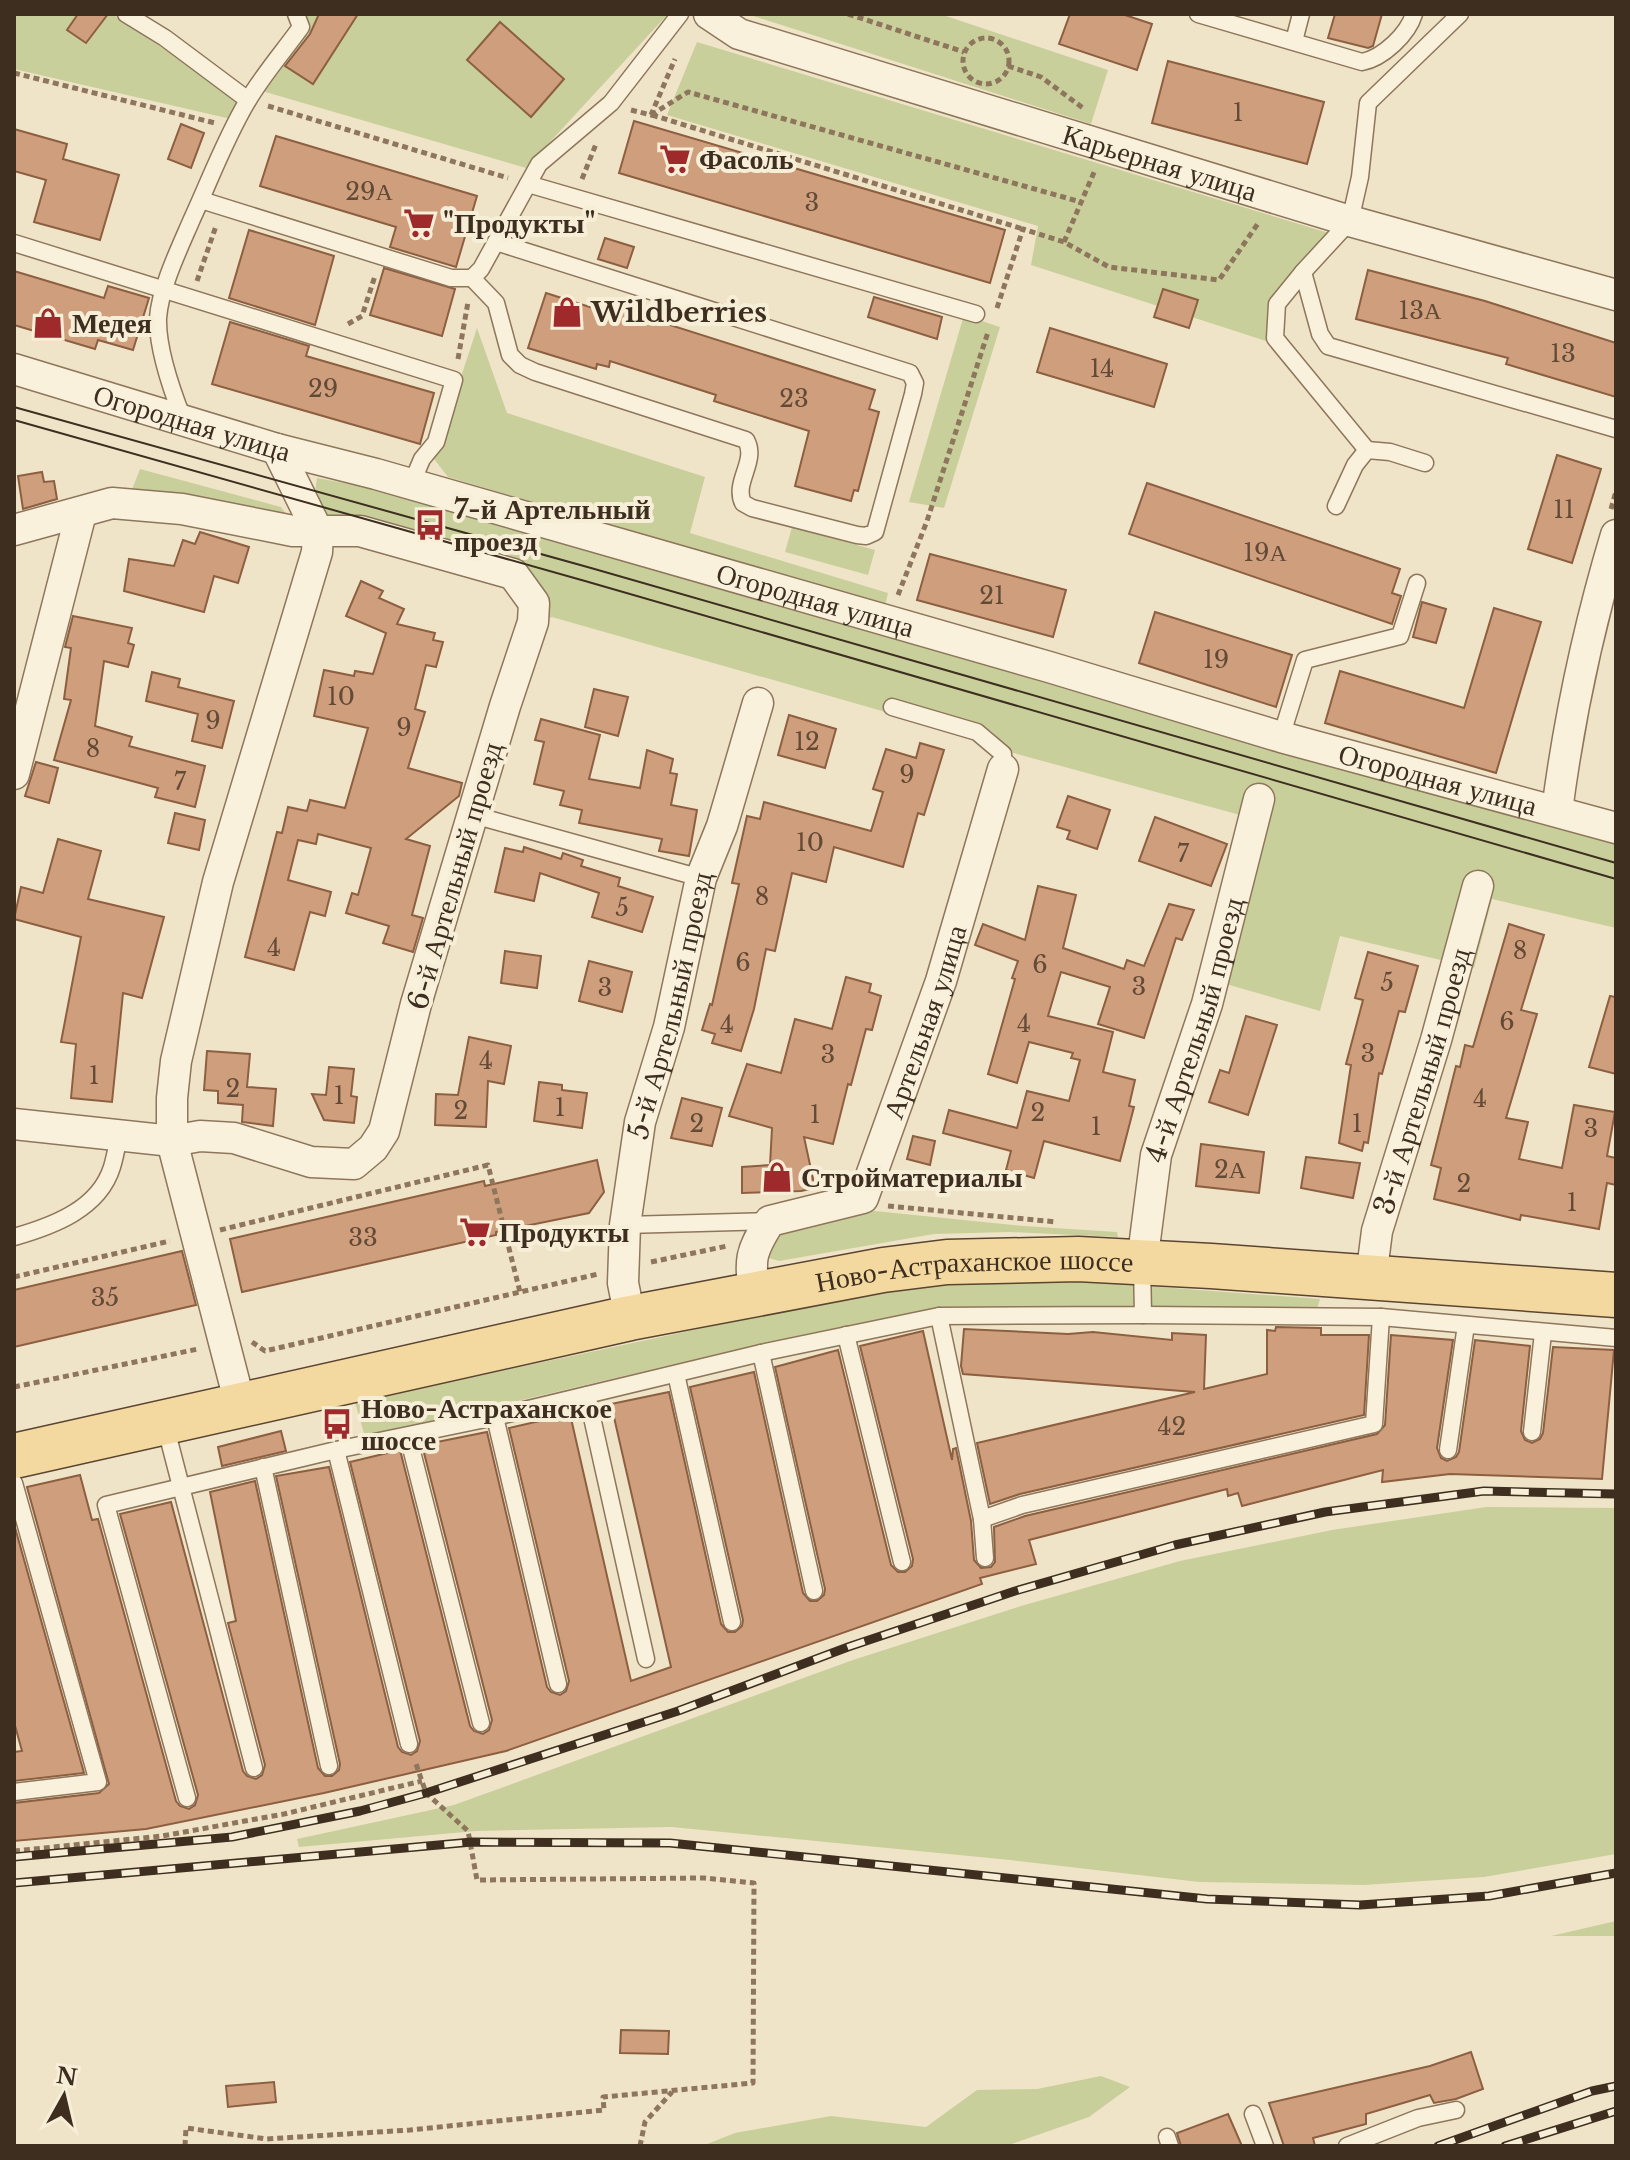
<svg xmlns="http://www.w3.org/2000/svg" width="1630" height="2160" font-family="'Libre Baskerville',serif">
  <rect width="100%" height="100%" fill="#f0e4c8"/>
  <g fill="#c9cf9b">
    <polygon points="14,14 112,14 240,100 231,119 14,69"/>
    <polygon points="306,14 668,14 526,168 262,91"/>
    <polygon points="747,14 940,14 1108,70 1091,124"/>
    <polygon points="697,42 1332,234 1277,297 1266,341 1031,265 1038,226 667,115"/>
    <polygon points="964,315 1000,327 944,508 909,502"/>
    <polygon points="477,328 507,413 705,477 690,533 888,593 885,606 448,477 434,459"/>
    <polygon points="140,469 281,507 289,518 131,492"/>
    <polygon points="317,478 377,489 1616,838 1616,928 1492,899 1474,968 1340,936 1320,1011 1226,984 1240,815 1010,752 991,731 977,724 889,713 552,617 538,623 537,596 333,520 314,500"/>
    <polygon points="792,527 875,550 868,575 785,552"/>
    <polygon points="845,1208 1024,1226 1117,1232 1118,1237 1009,1232 934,1234 779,1261 769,1258 772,1237"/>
    <polygon points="1010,1279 1080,1281 1320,1299 1317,1309 931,1309 773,1341 365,1437 355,1402 849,1297 923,1285"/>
    <polygon points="1486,1507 1616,1508 1616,1854 1484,1877 1364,1885 1199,1882 1010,1860 671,1827 476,1831 299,1847 297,1839 454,1805 853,1660 1021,1606 1180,1561 1332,1530"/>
    <polygon points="1616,1921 1616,1936 1551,1936"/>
    <polygon points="1101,2076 1130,2087 1089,2117 1006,2146 702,2146 735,2133 831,2116 926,2127 977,2090 1037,2089"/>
  </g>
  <g fill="#cf9f7d" stroke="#8d5f41" stroke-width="2">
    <polygon points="78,14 108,14 86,43 67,30"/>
    <polygon points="319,14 358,14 313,84 285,66 310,34"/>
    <polygon points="1070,14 1122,14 1152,24 1137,70 1059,44"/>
    <polygon points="1335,14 1382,14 1373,46 1368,48 1328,38"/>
    <polygon points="500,22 564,79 531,117 467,60"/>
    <polygon points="1168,61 1324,102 1307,164 1152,123"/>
    <polygon points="634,121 1005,230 990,283 619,173"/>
    <polygon points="181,124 204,133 191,168 168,159"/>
    <polygon points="14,129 67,144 63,159 119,175 100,240 34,222 46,180 14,171"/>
    <polygon points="276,136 477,196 456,267 390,247 396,227 260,186"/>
    <polygon points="249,230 334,256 315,325 229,298"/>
    <polygon points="605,238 634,247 627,268 598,259"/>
    <polygon points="384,268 455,289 442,336 370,315"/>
    <polygon points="1368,270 1485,301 1616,343 1616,397 1506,364 1508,358 1356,319"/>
    <polygon points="14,271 104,298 108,286 149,298 133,350 98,340 95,349 14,325"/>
    <polygon points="1163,289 1198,300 1189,328 1154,317"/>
    <polygon points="546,293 621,317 623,310 875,390 869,409 879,412 858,491 854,490 851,501 795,486 809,431 714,401 716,395 610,361 609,367 597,364 596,369 528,348"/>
    <polygon points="874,297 942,317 937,339 868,317"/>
    <polygon points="230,322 309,346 306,356 434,393 420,444 212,384"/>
    <polygon points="1050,328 1167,364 1154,407 1037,372"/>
    <polygon points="1557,455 1601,469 1572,563 1528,549"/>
    <polygon points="42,472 44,482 54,481 57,499 23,509 18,476"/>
    <polygon points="1147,483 1400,569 1392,593 1401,596 1392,624 1129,534"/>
    <polygon points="200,532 249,547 238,583 214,576 204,612 124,591 129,559 174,566 183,540 195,544"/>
    <polygon points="930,554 1066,590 1053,637 917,600"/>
    <polygon points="361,581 383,591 379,598 404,609 397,624 435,633 433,640 443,642 436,667 426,665 415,709 425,712 408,768 462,783 459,796 406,839 430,846 412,915 423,918 413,952 383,943 389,926 346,913 352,893 358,895 371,848 318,834 316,844 298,840 288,880 331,892 325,916 310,912 294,970 245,957 277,832 282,833 288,807 307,811 310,800 345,808 368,728 314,716 324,670 354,676 355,671 373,674 386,633 346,616"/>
    <polygon points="1422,602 1446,609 1436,643 1413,637"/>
    <polygon points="1494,608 1541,622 1496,773 1325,723 1340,671 1464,708"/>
    <polygon points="1155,612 1292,655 1276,707 1139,663"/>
    <polygon points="73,616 132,628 128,643 134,645 128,667 104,661 95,726 132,737 129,746 205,766 195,807 155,797 158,788 54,760 71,700 64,699 71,648 65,647"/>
    <polygon points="152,672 180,679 178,687 234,701 222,748 192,741 198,714 146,701"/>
    <polygon points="594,689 628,697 618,736 585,727"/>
    <polygon points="789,715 836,729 825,768 778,755"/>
    <polygon points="541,719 600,735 589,779 640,788 647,750 673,759 670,773 677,774 671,805 697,810 689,856 659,851 662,839 579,823 582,810 560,805 564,791 534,784 544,742 535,740"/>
    <polygon points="920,743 944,750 924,815 918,813 903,867 834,847 826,882 792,873 775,951 766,949 754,1009 741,1051 712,1043 715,1034 702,1030 710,1004 712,1005 739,884 732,883 747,816 760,819 764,802 871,831 883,792 873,789 886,749 916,758"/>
    <polygon points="36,762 58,768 49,803 25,796"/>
    <polygon points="1068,796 1110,810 1097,849 1067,839 1070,831 1057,827"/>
    <polygon points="175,813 205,820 199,850 168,843"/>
    <polygon points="1155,817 1227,844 1211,886 1139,861"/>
    <polygon points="58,839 101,851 88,899 164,917 142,998 123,993 112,1102 71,1098 76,1044 61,1042 81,937 14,919 21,887 43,893"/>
    <polygon points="524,847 561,859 563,853 583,860 581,866 620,878 618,886 653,897 642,932 592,917 599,893 540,873 534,901 495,892 505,848 523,852"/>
    <polygon points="1038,886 1076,895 1063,948 1124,969 1127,960 1144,966 1169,904 1194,910 1182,940 1176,938 1144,1038 1098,1024 1110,987 1061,972 1048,1016 1113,1032 1103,1072 1135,1080 1129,1106 1134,1107 1120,1161 1044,1141 1034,1178 1006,1170 1011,1151 943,1133 949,1110 1017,1128 1027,1091 1069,1101 1080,1060 1071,1058 1073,1053 1029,1042 1017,1083 988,1074 1015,979 1012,978 1018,961 975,945 983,924 1025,940"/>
    <polygon points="1509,924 1544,935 1521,1010 1537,1014 1506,1118 1528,1122 1519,1159 1562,1168 1574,1105 1615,1112 1607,1156 1616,1158 1616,1185 1607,1183 1599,1229 1521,1215 1520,1220 1434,1199 1441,1168 1431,1165 1456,1066 1460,1067 1465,1045 1473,1047"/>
    <polygon points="505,951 541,956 537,988 501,983"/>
    <polygon points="1368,952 1418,966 1405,1012 1399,1011 1382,1074 1379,1073 1368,1143 1364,1142 1362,1151 1339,1143 1351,1065 1346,1064 1363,1000 1355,998"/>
    <polygon points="589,961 632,972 622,1012 579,1001"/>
    <polygon points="846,977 871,984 869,992 881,996 872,1030 866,1029 851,1085 848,1084 833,1144 804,1137 815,1188 801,1191 742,1193 742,1167 770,1165 772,1128 729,1116 747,1064 781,1073 795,1019 832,1029"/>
    <polygon points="1610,996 1616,997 1616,1074 1589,1067"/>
    <polygon points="1246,1016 1277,1025 1248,1115 1209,1102 1220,1070 1229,1073"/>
    <polygon points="469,1037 511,1046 504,1084 488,1081 486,1127 435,1125 436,1094 458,1095"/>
    <polygon points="207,1051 250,1054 247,1087 276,1089 273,1126 242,1122 243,1105 218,1103 218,1091 204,1090"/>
    <polygon points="329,1067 354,1069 351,1096 357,1097 354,1123 324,1120 312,1094 326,1095"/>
    <polygon points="539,1082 562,1085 562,1090 587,1093 582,1128 534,1121"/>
    <polygon points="682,1098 722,1108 712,1146 671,1138"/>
    <polygon points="913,1136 935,1141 930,1165 907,1159"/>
    <polygon points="1201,1144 1264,1152 1259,1193 1196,1186"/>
    <polygon points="1306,1157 1360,1163 1353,1198 1301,1188"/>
    <polygon points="597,1160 604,1192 589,1213 496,1232 496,1235 242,1292 230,1239 484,1181 485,1186"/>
    <polygon points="182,1251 196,1305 14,1347 14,1290"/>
    <polygon points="1276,1327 1321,1328 1321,1335 1369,1335 1364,1415 1020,1494 990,1504 977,1443 1195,1392 963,1374 961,1366 964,1329 1068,1334 1093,1332 1172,1340 1172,1333 1206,1335 1204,1389 1267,1374 1267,1330 1275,1331"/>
    <polygon points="923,1331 952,1460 953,1449 956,1448 971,1521 974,1560 981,1568 991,1567 995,1562 994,1527 1025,1516 1377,1434 1385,1425 1391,1335 1453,1340 1437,1448 1441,1458 1447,1461 1456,1457 1459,1452 1475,1340 1530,1346 1521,1431 1525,1440 1532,1443 1540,1439 1543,1433 1553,1347 1614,1350 1602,1479 1450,1474 1382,1482 1383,1470 1242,1506 1238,1493 1228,1496 1227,1489 1029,1540 1036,1564 980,1578 982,1584 506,1751 324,1793 146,1829 14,1841 14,1803 99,1793 109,1784 27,1487 80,1475 92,1520 98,1519 176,1801 180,1806 189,1809 195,1805 198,1795 120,1514 171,1502 243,1771 247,1776 256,1779 262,1775 265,1765 228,1623 236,1621 210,1492 255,1481 318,1768 325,1776 332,1776 339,1770 340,1764 276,1476 329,1467 398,1747 402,1752 411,1755 417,1751 420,1741 350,1462 400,1450 470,1726 474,1731 483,1734 489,1730 492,1720 422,1445 487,1432 547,1687 551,1692 560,1695 566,1691 569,1681 509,1428 570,1414 631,1681 671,1667 611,1404 669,1392 721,1624 728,1632 735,1632 742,1626 743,1620 690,1387 754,1372 803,1593 810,1601 817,1601 824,1595 825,1589 775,1367 838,1350 891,1565 898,1572 905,1572 912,1566 913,1559 860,1346"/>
    <polygon points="281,1431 286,1451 222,1466 218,1447"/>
    <polygon points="14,1524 84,1773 14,1781 14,1752 22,1751 14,1722"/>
    <polygon points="621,2030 669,2031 668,2054 620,2053"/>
    <polygon points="1471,2052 1483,2089 1456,2099 1434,2103 1430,2095 1366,2114 1366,2124 1313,2138 1315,2146 1284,2146 1269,2103 1430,2066"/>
    <polygon points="274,2082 276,2102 228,2107 226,2086"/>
    <polygon points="1228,2114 1242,2146 1181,2146 1177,2133"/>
  </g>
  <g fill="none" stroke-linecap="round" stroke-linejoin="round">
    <defs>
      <g id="service">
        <polyline points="126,14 165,38 248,100"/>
        <path d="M1198,14L1362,62C1383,58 1408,34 1414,14"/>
        <polyline points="1460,14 1368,103 1360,177 1350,221 1303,272 1320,334 1328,346 1616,429"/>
        <polyline points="1294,41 1301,14"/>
        <polyline points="528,184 976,314"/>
        <polyline points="201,200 451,278 472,278 481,269 539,164 611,103 680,14"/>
        <polyline points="14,243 454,380 436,442 422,459 411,485"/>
        <polyline points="1303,272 1277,304 1275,338 1367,450"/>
        <path d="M472,278L496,303L510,355L520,365L535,372L746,440C758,461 733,482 743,503L752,508L857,535L866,536L875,532L913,394L915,383L910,373L496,242"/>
        <path d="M183,419C172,391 157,349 158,318C160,288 180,247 192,219C210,180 225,139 247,102C262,76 283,52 301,27L296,14"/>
        <polyline points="1336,506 1355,465 1367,450 1390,452 1425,463"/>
        <polyline points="892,707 977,732 1003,754 1003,769"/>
        <polyline points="1281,737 1305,660 1400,636 1417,583"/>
        <polyline points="474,812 488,819 701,878"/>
        <polyline points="625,1225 770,1221"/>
        <path d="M14,1237C53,1226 99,1209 112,1167C115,1157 117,1146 119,1136"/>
        <polyline points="1143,1315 1381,1317 1616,1338"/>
        <polyline points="939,1316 982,1519 985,1558"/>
        <polyline points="846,1335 902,1562"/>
        <polyline points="761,1353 814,1591"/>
        <polyline points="676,1374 732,1622"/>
        <polyline points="587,1395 646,1659"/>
        <polyline points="495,1417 558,1684"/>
        <polyline points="165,1425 254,1768"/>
        <polyline points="1532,1432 1543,1333"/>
        <polyline points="408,1436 481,1723"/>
        <polyline points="336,1450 409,1744"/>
        <polyline points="1448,1450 1466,1325"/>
        <polyline points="263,1467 329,1766"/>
        <polyline points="14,1483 98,1782 14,1792"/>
        <polyline points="982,1519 1022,1505 1374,1424 1381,1317"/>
        <polyline points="187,1798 106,1505 336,1450 495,1417 761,1353 939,1316 1143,1315 1142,1263"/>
        <polyline points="1253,2114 1265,2146"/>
        <polyline points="1167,2137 1170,2146"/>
        <polyline points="1347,2146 1418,2118 1456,2110"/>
      </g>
      <g id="minor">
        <path id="s1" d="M709,14L739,34L1350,221L1616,295"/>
        <path id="s2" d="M14,369L277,449L376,474L1049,667L1281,737L1616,828"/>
        <polyline points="14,530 112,503 182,509 293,531 360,531 513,574 534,603 533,622 505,706 416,1004 384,1131 373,1148 354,1164 311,1162 234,1138 200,1136 172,1141 14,1124"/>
        <polyline points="14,774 81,513"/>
        <path d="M1557,811C1569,718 1589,625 1616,535"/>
        <path id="s3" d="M1142,1263L1156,1155L1207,1004L1259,799"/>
        <path id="s4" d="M1371,1278L1377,1231L1436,1040L1478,886"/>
        <path id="s5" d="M755,1296C749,1260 750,1252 770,1221L863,1198L941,981L1003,769"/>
        <path id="s6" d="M630,1318L623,1283L625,1225L640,1122L669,1027L701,878L722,826L758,703"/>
        <polyline points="240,1404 172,1141 172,1098 176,1061 218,882 317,552 318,532 277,449"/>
      </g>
      <g id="primary">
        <path id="s7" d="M14,1456L630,1318L883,1270L947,1262L1078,1259L1211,1266L1616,1295"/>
      </g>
    </defs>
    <use href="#service" stroke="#8d765c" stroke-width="19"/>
    <use href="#minor" stroke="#8d765c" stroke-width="33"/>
    <use href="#primary" stroke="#5b4430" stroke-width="47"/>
    <g stroke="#8d765c" stroke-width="5" stroke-dasharray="6 4" stroke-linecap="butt">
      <polyline points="848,14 964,52"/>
      <circle cx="986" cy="61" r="23"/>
      <polyline points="1008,66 1041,77 1083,108"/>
      <polyline points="14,73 215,123"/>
      <polyline points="268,106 508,178"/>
      <polyline points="631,110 651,115 675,59"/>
      <polyline points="651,115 688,92 1081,202"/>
      <polyline points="652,115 1023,229"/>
      <polyline points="582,179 596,144"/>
      <polyline points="1064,242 1095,170"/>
      <polyline points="197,281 216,226"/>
      <polyline points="997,308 1023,229 1064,242 1109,267 1219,280 1259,222"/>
      <polyline points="348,324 362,316 375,276"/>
      <polyline points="458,359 468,302"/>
      <polyline points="1611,509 1616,491"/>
      <polyline points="898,595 927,521 988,332"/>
      <polyline points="888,1206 1057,1222"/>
      <polyline points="220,1230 488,1165 520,1292"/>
      <polyline points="651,1262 727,1246"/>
      <polyline points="14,1277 170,1241"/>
      <polyline points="252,1342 265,1351 598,1274"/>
      <polyline points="14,1387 198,1349"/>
      <polyline points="14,1851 162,1836 284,1814 422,1781"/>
      <polyline points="185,2146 186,2128 267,2139 410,2130 604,2110 603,2097 753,2083 754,1883 704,1878 477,1880 468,1831 426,1793 415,1761"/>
      <polyline points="640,2146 645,2122 672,2092"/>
    </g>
    <use href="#service" stroke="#faf1dc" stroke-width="16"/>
    <use href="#minor" stroke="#faf1dc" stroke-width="30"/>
    <use href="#primary" stroke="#f3d9a0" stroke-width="44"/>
    <g stroke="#3d2e20" stroke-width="2">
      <polyline points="14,407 591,568 1616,863"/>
      <polyline points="14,420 585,581 1616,879"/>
    </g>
    <defs>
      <g id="rail">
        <polyline points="14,1857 232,1837 360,1811 426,1793 678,1711 848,1647 1015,1591 1175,1545 1325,1512 1484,1491 1616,1494"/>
        <polyline points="14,1883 472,1842 670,1843 1207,1899 1360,1905 1489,1896 1616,1873"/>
        <polyline points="1438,2146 1592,2091 1616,2086"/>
        <polyline points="1505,2146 1616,2111"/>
      </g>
    </defs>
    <use href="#rail" stroke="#3d2e20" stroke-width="9"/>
    <use href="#rail" stroke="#f7eed8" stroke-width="6" stroke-dasharray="18" stroke-linecap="butt"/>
  </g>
  <defs>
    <symbol id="supermarket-bare" viewBox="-9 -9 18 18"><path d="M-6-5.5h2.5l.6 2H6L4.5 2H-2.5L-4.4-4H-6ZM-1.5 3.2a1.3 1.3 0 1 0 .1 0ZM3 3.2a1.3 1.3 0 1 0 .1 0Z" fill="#9e2a2b" stroke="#f7eed8" stroke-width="2.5" paint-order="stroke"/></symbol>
    <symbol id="shop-bare" viewBox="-9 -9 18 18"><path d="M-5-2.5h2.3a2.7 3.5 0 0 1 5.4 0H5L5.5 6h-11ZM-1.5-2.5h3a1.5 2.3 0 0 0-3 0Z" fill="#9e2a2b" stroke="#f7eed8" stroke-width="2.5" paint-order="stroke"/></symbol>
    <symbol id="bus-bare" viewBox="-9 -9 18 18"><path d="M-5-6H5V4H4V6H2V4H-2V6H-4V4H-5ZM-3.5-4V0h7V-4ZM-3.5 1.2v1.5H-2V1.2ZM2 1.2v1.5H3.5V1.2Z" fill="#9e2a2b" stroke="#f7eed8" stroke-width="2.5" paint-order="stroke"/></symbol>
  </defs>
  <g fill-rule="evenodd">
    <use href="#supermarket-bare" x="653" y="137" width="44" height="44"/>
    <use href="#supermarket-bare" x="397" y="201" width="44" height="44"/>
    <use href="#shop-bare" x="545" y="290" width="44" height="44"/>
    <use href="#shop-bare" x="26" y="301" width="44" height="44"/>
    <use href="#bus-bare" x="408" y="503" width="44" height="44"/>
    <use href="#shop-bare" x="755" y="1155" width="44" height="44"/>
    <use href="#supermarket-bare" x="453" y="1210" width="44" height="44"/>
    <use href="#bus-bare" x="315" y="1402" width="44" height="44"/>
  </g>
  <g text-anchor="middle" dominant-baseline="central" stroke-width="8" stroke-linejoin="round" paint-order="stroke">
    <g font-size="24" fill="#624a37">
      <text x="1238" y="112">1</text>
      <text x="369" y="191">29А</text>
      <text x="812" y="202">3</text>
      <text x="1420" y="310">13А</text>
      <text x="1563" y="353">13</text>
      <text x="1102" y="368">14</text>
      <text x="323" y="388">29</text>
      <text x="794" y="398">23</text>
      <text x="1564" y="509">11</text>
      <text x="1265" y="552">19А</text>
      <text x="992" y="595">21</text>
      <text x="1216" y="659">19</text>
      <text x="341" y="696">10</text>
      <text x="213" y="720">9</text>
      <text x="404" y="727">9</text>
      <text x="807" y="741">12</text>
      <text x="93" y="748">8</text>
      <text x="907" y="774">9</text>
      <text x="180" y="781">7</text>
      <text x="810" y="842">10</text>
      <text x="1183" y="853">7</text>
      <text x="762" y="896">8</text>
      <text x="622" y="907">5</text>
      <text x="274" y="947">4</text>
      <text x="1520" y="950">8</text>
      <text x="743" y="962">6</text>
      <text x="1040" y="964">6</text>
      <text x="1387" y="982">5</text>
      <text x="1139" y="986">3</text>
      <text x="605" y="987">3</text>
      <text x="1507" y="1021">6</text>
      <text x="1024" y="1023">4</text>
      <text x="727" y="1024">4</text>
      <text x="1368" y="1053">3</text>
      <text x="828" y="1054">3</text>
      <text x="486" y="1060">4</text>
      <text x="94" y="1075">1</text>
      <text x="233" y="1088">2</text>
      <text x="339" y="1095">1</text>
      <text x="1480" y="1098">4</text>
      <text x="560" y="1107">1</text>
      <text x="461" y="1110">2</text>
      <text x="1038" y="1112">2</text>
      <text x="815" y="1114">1</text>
      <text x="697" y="1123">2</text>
      <text x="1357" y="1123">1</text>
      <text x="1096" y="1126">1</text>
      <text x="1591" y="1128">3</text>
      <text x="1230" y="1169">2А</text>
      <text x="1464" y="1183">2</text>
      <text x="1572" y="1202">1</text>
      <text x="363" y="1237">33</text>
      <text x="105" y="1297">35</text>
      <text x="1172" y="1426">42</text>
    </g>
    <g font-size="28" font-weight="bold" fill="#3d2e20" stroke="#f7eed8" text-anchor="start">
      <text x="699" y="159">Фасоль</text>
      <text x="443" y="223">"Продукты"</text>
      <text x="591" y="312">Wildberries</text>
      <text x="72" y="323">Медея</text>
      <text x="454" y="509">7-й Артельный<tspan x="454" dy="32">проезд</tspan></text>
      <text x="801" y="1177">Стройматериалы</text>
      <text x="499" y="1232">Продукты</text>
      <text x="361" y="1408">Ново-Астраханское<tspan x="361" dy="32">шоссе</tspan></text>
    </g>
    <g font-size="28" fill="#3d2e20" stroke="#f7eed8">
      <text stroke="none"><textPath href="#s1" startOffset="476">Карьерная улица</textPath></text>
      <text stroke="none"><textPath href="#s2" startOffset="186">Огородная улица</textPath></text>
      <text stroke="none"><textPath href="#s2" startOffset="834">Огородная улица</textPath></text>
      <text stroke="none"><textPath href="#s2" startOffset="1482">Огородная улица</textPath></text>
      <text transform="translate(455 876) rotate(-74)">6-й Артельный проезд</text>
      <text stroke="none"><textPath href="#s6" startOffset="318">5-й Артельный проезд</textPath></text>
      <text stroke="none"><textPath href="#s5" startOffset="362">Артельная улица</textPath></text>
      <text stroke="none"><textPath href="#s3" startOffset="240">4-й Артельный проезд</textPath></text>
      <text stroke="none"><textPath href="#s4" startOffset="204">3-й Артельный проезд</textPath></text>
      <text stroke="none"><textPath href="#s7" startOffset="980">Ново-Астраханское шоссе</textPath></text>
    </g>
  </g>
  <rect width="1630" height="2160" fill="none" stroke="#3d2e20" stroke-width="32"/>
  <g transform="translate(64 2096) rotate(8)" stroke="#f7eed8" stroke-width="6" paint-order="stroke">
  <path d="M0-6L14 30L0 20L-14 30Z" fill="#3d2e20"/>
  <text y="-12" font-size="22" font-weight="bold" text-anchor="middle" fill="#3d2e20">N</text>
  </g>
</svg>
